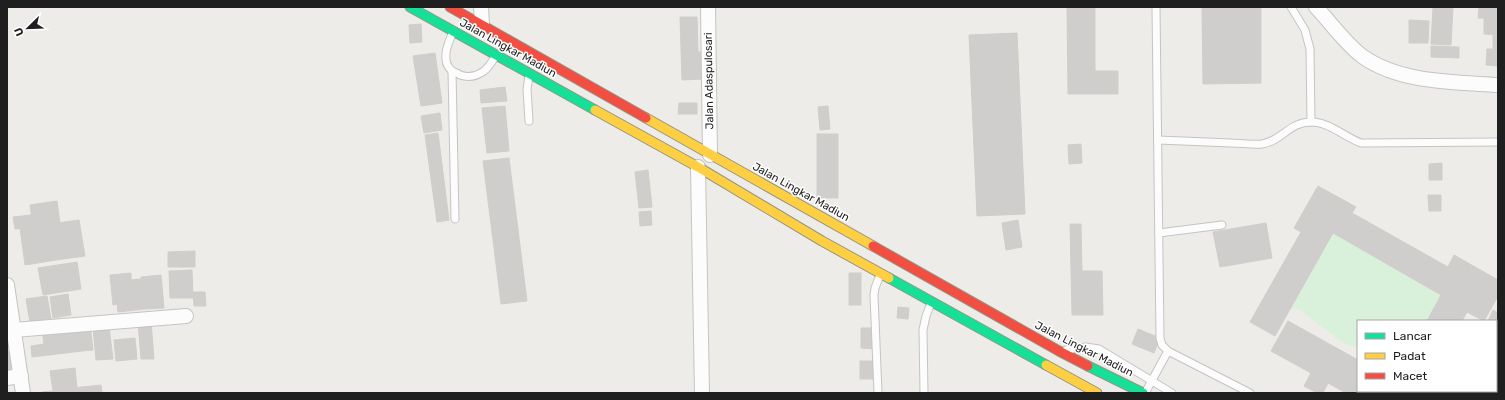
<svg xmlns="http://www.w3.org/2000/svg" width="1505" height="400" font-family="Rubik,sans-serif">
  <rect width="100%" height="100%" fill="#edece9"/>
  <polygon fill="#d9f1da" points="1333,233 1441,295 1427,321 1358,321 1358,348 1345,344 1298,309 1291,309"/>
  <g fill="#d0cecc" stroke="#d0ceca">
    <polygon points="1067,7 1095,7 1095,71 1118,71 1118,94 1068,94"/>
    <polygon points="1202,7 1261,7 1261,83 1203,84"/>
    <polygon points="1433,7 1453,7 1451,45 1431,44"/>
    <polygon points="1479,7 1498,7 1498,18 1478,18"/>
    <polygon points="680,17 697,17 698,52 702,52 703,79 682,80"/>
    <polygon points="1484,18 1498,19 1498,35 1484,34"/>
    <polygon points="1409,20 1429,21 1428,43 1409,43"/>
    <polygon points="421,24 422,42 410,43 409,25"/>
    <polygon points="1017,33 1025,214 977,216 969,35"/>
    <polygon points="1493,35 1498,35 1498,49 1493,48"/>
    <polygon points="1431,46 1459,47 1459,58 1431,57"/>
    <polygon points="1487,49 1498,49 1498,66 1486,65"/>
    <polygon points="435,53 442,103 421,106 413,56"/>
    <polygon points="505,87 507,101 481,103 480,90"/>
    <polygon points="679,103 697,103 697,114 678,114"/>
    <polygon points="505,106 509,151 487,153 482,108"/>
    <polygon points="828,106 830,129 820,130 818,107"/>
    <polygon points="440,113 442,130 424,133 421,116"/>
    <polygon points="438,133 449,220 437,222 425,135"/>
    <rect x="817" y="134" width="21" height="64"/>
    <polygon points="1081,144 1082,163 1069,164 1068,145"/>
    <polygon points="509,158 527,301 501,304 483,161"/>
    <polygon points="1442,163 1442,180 1429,180 1429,164"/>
    <polygon points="648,170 652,207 639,208 635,172"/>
    <polygon points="1318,186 1356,207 1352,213 1448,267 1454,255 1498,280 1498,296 1484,321 1467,312 1462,321 1427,321 1441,295 1333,233 1275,336 1250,322 1301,232 1294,228"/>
    <polygon points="1428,195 1441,195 1441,211 1429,211"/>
    <polygon points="57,201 60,223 33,227 30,205"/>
    <polygon points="651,211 652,225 640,226 639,212"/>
    <polygon points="31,215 33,227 15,229 13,217"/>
    <polygon points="79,220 85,256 56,260 51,224"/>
    <polygon points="1018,220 1022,247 1006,250 1002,223"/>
    <polygon points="1266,223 1272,258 1220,267 1213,232"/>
    <polygon points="51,224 56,260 25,265 20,228"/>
    <polygon points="1070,224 1081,224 1082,271 1102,271 1103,315 1072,315"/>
    <polygon points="195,251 195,267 168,267 168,252"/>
    <polygon points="77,262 81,289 43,295 38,268"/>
    <polygon points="192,270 193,298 170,298 169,271"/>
    <polygon points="131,273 131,280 141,279 144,309 118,312 117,304 113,305 110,275"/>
    <rect x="849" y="273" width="12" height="32"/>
    <polygon points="161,275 164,308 144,309 141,277"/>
    <polygon points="193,292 205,292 206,306 194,306"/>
    <polygon points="68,294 71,315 53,318 50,297"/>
    <polygon points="47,296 51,319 30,322 26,299"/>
    <polygon points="898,307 909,308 908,319 897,318"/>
    <polygon points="1493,310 1498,313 1498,347 1496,351 1496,321 1488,321"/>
    <polygon points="151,321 154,359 141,359 138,322"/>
    <polygon points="1288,321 1358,360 1358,391 1382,391 1381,393 1346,393 1328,383 1323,393 1317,393 1304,386 1311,373 1271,351"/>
    <polygon points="90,325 93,350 82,351 80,326"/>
    <polygon points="80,326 82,351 32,357 31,346 44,344 42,330"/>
    <polygon points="109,327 113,359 96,360 93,328"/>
    <polygon points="861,328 874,328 874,349 861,348"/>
    <polygon points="1138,329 1160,338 1154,353 1132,344"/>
    <polygon points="135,338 137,359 116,361 114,340"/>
    <polygon points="7,350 8,350 12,371 7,372"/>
    <rect x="860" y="361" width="15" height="18"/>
    <polygon points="75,368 77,388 53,391 50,371"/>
    <polygon points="101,385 102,393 73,393 73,388"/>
    <polygon points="73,388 73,393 42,392 53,391"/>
    <polygon points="1388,391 1423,391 1422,393 1387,393"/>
  </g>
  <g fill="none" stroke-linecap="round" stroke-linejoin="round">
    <defs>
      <g id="lane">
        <polyline points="1156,7 1160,338 1162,345 1168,351"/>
        <polyline points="1291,7 1305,30 1310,49 1311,122"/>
        <path d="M453,32C448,43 440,61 452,71C454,72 458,73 460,75C469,78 477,76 484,71C489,67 492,61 496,56"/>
        <polyline points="452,71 455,219"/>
        <polyline points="529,121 527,89 529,76"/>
        <path d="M1158,140C1182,141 1207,142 1231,143C1241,143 1252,145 1262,144C1282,141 1289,122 1311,122C1330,122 1344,137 1361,143L1498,142"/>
        <polyline points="1159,233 1222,225"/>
        <polyline points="1066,350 1086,347 1099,349 1172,393"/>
        <polyline points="878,393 874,295 875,288 880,275"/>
        <polyline points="924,393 923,330 926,316 931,303"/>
        <polyline points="1145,393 1168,351 1250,393"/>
        <polyline points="1437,393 1439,391"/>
      </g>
      <g id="street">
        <polyline points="481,7 482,25"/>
        <polyline points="708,7 710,155"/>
        <path d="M1316,7C1331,23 1345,43 1362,56C1399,83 1455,82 1498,85"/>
        <polyline points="698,167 702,393"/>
        <polyline points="7,285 23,393"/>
        <polyline points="14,330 186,316"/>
        <polyline points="7,378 21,376"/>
      </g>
      <g id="fast">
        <polyline points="410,7 595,110"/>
        <polyline points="889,278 1046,365"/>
        <polyline points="1088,366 1143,393"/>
      </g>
      <g id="slow">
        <polyline points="595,110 698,167 822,241 889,278"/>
        <polyline points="646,118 873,246"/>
        <polyline points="1046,365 1097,393"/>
      </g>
      <g id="jam">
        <polyline points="450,7 646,118"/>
        <polyline points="873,246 1059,351 1088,366"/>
      </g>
    </defs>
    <use href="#lane" stroke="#c4c4c2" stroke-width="9"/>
    <use href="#street" stroke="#c4c4c2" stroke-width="16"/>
    <use href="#fast" stroke="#939582" stroke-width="11"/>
    <use href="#slow" stroke="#939582" stroke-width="11"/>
    <use href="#jam" stroke="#939582" stroke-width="11"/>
    <use href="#lane" stroke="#fcfcfc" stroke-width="7"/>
    <use href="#street" stroke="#fcfcfc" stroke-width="14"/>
    <use href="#fast" stroke="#16e098" stroke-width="9"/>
    <use href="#slow" stroke="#ffcf43" stroke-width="9"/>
    <use href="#jam" stroke="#f24e42" stroke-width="9"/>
  </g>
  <g text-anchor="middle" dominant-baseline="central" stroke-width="3" stroke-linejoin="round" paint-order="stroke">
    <g font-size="11" fill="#1f1f1f" stroke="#fff">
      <text transform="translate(508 48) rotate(29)">Jalan Lingkar Madiun</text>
      <text transform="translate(709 81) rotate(-91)">Jalan Adaspulosari</text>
      <text transform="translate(801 192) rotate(29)">Jalan Lingkar Madiun</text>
      <text transform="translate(1084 349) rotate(27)">Jalan Lingkar Madiun</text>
    </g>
  </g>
  <rect width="1505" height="400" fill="none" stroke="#1f1f1f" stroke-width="16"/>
  <rect x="1357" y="320" width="140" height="72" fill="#ffffff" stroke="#a5a5a5"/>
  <rect x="1365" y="333" width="20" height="6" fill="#16e098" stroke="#a5a5a5"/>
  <text x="1393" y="340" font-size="12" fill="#1f1f1f">Lancar</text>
  <rect x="1365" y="353" width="20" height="6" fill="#ffcf43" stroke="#a5a5a5"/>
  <text x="1393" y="360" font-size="12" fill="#1f1f1f">Padat</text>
  <rect x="1365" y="373" width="20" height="6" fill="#f24e42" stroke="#a5a5a5"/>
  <text x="1393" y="380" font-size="12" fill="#1f1f1f">Macet</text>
  <g transform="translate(28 28) rotate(247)" stroke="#ffffff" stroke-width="3" paint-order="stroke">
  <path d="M0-3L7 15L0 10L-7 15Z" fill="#1f1f1f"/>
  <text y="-6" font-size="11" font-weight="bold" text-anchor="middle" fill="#1f1f1f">U</text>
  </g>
</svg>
